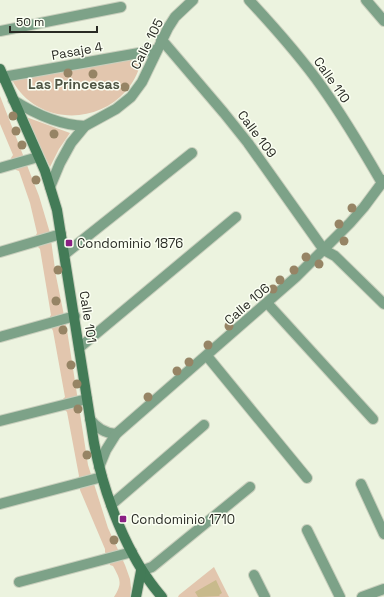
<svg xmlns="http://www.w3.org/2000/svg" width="384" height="597" font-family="'Space Grotesk',sans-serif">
  <rect width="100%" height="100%" fill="#ecf3df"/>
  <g fill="#e2c6ae">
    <path d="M143,55C140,68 135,81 126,91C94,127 35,123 12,80Z"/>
    <path d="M0,96L39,196L50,233L56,276L67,330L88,465L108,528L125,565L130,579L131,588L130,597H114C123,583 120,579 113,566L110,565L105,552V549L80,490L78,478L79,476L67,412L65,410L63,399L65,397L53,331L52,329L49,318L51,315L40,249L38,247L36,235L37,233L30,203L19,171L16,170L11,158L13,155L0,124Z"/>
    <polygon points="26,117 70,133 59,149 50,167"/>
    <polygon points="214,567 229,597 178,597 179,595"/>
  </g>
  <polygon fill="#c8ba8c" points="216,580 222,593 219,595 220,596 198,597 195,592"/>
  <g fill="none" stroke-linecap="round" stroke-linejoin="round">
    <defs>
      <g id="minor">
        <path d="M249,0C275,28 300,56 322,87C344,118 363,150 382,183"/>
        <polyline points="366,0 384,21"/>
        <polyline points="0,31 121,7"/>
        <polyline points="161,39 224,113 248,143 324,250 335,256 384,304"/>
        <polyline points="0,78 3,77 156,50"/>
        <path d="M13,100C35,114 59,125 85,126"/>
        <polyline points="0,168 38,157"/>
        <polyline points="50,187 60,163 71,143 85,126 116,109 131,97 142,82 168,28 175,17 193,0"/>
        <polyline points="0,252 61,234"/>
        <polyline points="65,254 192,153"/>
        <polyline points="268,304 373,419"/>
        <polyline points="0,337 75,316"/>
        <polyline points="79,348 236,217"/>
        <polyline points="207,356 307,478"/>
        <path d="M90,419C97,429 105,433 116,434"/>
        <polyline points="0,421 87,399"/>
        <polyline points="99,467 106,450 116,434 296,277 350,223 364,207 384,180"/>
        <polyline points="361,484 384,534"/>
        <polyline points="0,504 102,477"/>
        <polyline points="111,505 204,425"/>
        <polyline points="307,530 340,597"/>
        <polyline points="141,571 152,567 250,487"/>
        <polyline points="254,575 265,597"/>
        <polyline points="19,582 132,552"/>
      </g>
      <polyline id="tertiary" points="362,597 384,589"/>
      <g id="secondary">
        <path d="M0,69L45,171L57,210L94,443C104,495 127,557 162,597"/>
        <polyline points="136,597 141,571"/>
      </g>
    </defs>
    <use href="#minor" stroke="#c9cfbd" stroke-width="12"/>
    <use href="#tertiary" stroke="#c9cfbd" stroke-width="12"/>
    <use href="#secondary" stroke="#c9cfbd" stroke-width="12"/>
    <use href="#minor" stroke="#7da288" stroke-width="10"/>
    <use href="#tertiary" stroke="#7da288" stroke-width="10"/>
    <use href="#secondary" stroke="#437b57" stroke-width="10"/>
  </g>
  <g fill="#968465">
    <circle cx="68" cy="73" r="4.5"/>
    <circle cx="93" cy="74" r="4.5"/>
    <circle cx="125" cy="87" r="4.5"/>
    <circle cx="13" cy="116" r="4.5"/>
    <circle cx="16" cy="131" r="4.5"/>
    <circle cx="54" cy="134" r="4.5"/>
    <circle cx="22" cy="145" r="4.5"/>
    <circle cx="36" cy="180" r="4.5"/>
    <circle cx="352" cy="208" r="4.5"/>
    <circle cx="339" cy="224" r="4.5"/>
    <circle cx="344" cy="241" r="4.5"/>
    <circle cx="306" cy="257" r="4.5"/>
    <circle cx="319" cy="264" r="4.5"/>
    <circle cx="58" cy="270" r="4.5"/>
    <circle cx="294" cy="270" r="4.5"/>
    <circle cx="280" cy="280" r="4.5"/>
    <circle cx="273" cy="289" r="4.5"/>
    <circle cx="56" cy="301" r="4.5"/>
    <circle cx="229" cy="326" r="4.5"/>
    <circle cx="63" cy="330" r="4.5"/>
    <circle cx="208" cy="345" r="4.5"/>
    <circle cx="189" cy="362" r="4.5"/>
    <circle cx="71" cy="365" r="4.5"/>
    <circle cx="177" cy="371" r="4.5"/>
    <circle cx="77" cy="384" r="4.5"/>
    <circle cx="148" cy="397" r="4.5"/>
    <circle cx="78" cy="409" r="4.5"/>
    <circle cx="87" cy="455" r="4.5"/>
    <circle cx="114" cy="540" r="4.5"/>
  </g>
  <g fill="#8a1f83" stroke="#fbfff3" stroke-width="1.5">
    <rect x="65" y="239" width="8" height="8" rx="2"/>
    <rect x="119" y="515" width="8" height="8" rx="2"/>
  </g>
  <g text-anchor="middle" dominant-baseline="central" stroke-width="3" stroke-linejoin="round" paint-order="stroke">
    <g font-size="13" fill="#282a23" stroke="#fbfff3">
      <text transform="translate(147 44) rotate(-63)">Calle 105</text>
      <text transform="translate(77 51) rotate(-10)">Pasaje 4</text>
      <text transform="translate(332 80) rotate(55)">Calle 110</text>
      <text transform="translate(257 134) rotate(53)">Calle 109</text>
      <text transform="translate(247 304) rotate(-41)">Calle 106</text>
      <text transform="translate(88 317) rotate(81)">Calle 101</text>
    </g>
    <g font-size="13" fill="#282a23" stroke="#fbfff3" text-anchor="start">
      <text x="77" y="243">Condominio 1876</text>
      <text x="131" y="519">Condominio 1710</text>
    </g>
    <g font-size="14" font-weight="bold" fill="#4f5544" stroke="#fbfff3">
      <text x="74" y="84">Las Princesas</text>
    </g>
  </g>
  <path d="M10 26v6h87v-6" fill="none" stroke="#282a23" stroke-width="2"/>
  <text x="16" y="26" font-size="12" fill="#282a23" stroke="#fbfff3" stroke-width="3" paint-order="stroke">50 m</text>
</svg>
